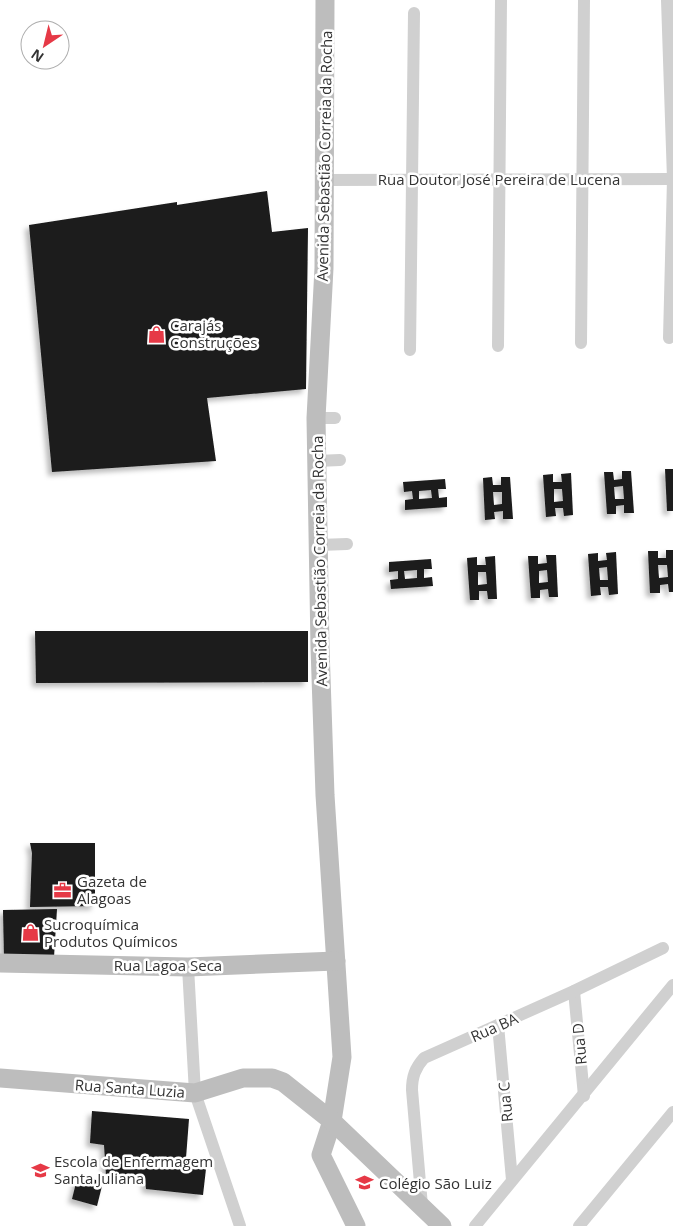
<svg xmlns="http://www.w3.org/2000/svg" width="673" height="1226" font-family="'Open Sans',sans-serif">
  <defs>
    <filter id="shadow"><feDropShadow dx="-4" dy="4" stdDeviation="2.5" flood-color="#0004"/></filter>
  </defs>
  <rect width="100%" height="100%" fill="#fff"/>
  <g fill="#1a1a1a" fill-rule="evenodd" filter="url(#shadow)">
    <polygon points="267,191 272,232 308,228 306,389 207,398 216,461 52,472 29,225 177,202 177,205"/>
    <polygon points="665,469 673,469 673,511 667,511"/>
    <path d="M622,471H631L634,513H624V505L616,506V514H607L604,472H613L614,480L622,479ZM623,486L624,499H615L614,487Z"/>
    <path d="M571,473L573,515L564,516L563,508H555L556,516L546,517L543,475L553,474V482H562L561,474ZM554,489H562L563,501L554,502Z"/>
    <path d="M492,477L493,485H501V477H510L513,519H503V511L494,512L495,519L485,520L483,478ZM493,492H502V504L494,505Z"/>
    <path d="M445,479L446,489H438L439,498L447,497V507L405,510V500L413,499L412,491L404,492L403,482ZM431,490L432,498L419,499V491Z"/>
    <path d="M666,550H673V592H669L668,584L660,585V593H650L648,551H658V558H666ZM658,565H667L668,577L659,578Z"/>
    <path d="M616,552L618,594L609,595L608,587H600L601,595L591,596L588,554L598,553V561L607,560L606,553ZM607,567L608,580H600L599,568Z"/>
    <path d="M546,555H556L558,597H549L548,589L540,590V598H531L528,556H538V564L547,563ZM547,570L548,582L539,583V571Z"/>
    <path d="M495,556L497,599H488L487,591H479V600H470L467,558L477,557V565H486L485,557ZM478,572H486L487,584L478,585Z"/>
    <path d="M431,559L432,569H424V578L432,577L433,586L391,589L390,580L398,579V571L389,572V562ZM417,570V578L405,579L404,571Z"/>
    <polygon points="35,631 308,631 308,682 36,683"/>
    <polygon points="30,843 95,843 95,906 30,907 32,853"/>
    <polygon points="57,909 54,957 4,957 3,910"/>
    <polygon points="92,1111 189,1119 186,1158 207,1160 203,1195 146,1189 145,1178 106,1175 104,1145 90,1143"/>
    <polygon points="78,1175 103,1182 97,1206 72,1199"/>
  </g>
  <g fill="none" stroke-linecap="round" stroke-linejoin="round">
    <g stroke="#d0d0d0" stroke-width="12">
      <polyline points="667,0 673,179 669,338"/>
      <polyline points="325,180 673,179"/>
      <polyline points="581,343 584,0"/>
      <polyline points="498,346 501,0"/>
      <polyline points="410,350 414,13"/>
      <polyline points="316,418 335,418"/>
      <polyline points="317,461 340,460"/>
      <polyline points="319,545 347,544"/>
      <polyline points="188,967 195,1093 240,1226"/>
      <polyline points="574,991 584,1096"/>
      <polyline points="498,1025 512,1180"/>
      <path d="M422,1206L412,1090C412,1077 415,1068 424,1058L574,991L663,948"/>
      <polyline points="475,1226 673,985"/>
      <polyline points="579,1226 673,1112"/>
    </g>
    <g stroke="#bdbdbd" stroke-width="19">
      <polyline points="325,0 324,268 316,418 320,647 325,795 342,1057 332,1121 321,1155 356,1226"/>
      <polyline points="0,963 188,967 336,961"/>
      <polyline points="0,1078 195,1093 243,1078 272,1078 283,1082 332,1121 442,1226"/>
    </g>
  </g>
  <defs>
    <symbol id="shop-bare" viewBox="-9 -9 18 18"><path d="M-5-2.5h2.3a2.7 3.5 0 0 1 5.4 0H5L5.5 6h-11ZM-1.5-2.5h3a1.5 2.3 0 0 0-3 0Z" fill="#e63946" stroke="#fff" stroke-width="2.5" paint-order="stroke"/></symbol>
    <symbol id="office-bare" viewBox="-9 -9 18 18"><path d="M-6-3h4V-5.5h4V-3h4V5H-6ZM-1-4.5V-3h2v-1.5ZM-6 0V1H6V0Z" fill="#e63946" stroke="#fff" stroke-width="2.5" paint-order="stroke"/></symbol>
    <symbol id="university-bare" viewBox="-9 -9 18 18"><path d="M0-5L7-2L0 1L-7-2ZM-4 1L0 2.5L4 1V4Q0 6-4 4Z" fill="#e63946" stroke="#fff" stroke-width="2.5" paint-order="stroke"/></symbol>
    <symbol id="school-bare" viewBox="-9 -9 18 18"><path d="M0-5L7-2L0 1L-7-2ZM-4 1L0 2.5L4 1V4Q0 6-4 4Z" fill="#e63946" stroke="#fff" stroke-width="2.5" paint-order="stroke"/></symbol>
  </defs>
  <g fill-rule="evenodd">
    <use href="#shop-bare" x="144" y="322" width="25" height="25"/>
    <use href="#office-bare" x="50" y="878" width="25" height="25"/>
    <use href="#shop-bare" x="18" y="920" width="25" height="25"/>
    <use href="#university-bare" x="28" y="1158" width="25" height="25"/>
    <use href="#school-bare" x="352" y="1170" width="25" height="25"/>
  </g>
  <g text-anchor="middle" dominant-baseline="central" stroke-width="5" stroke-linejoin="round" paint-order="stroke">
    <g font-size="15" fill="#333" stroke="#fff">
      <text transform="translate(324 156) rotate(-89)">Avenida Sebastião Correia da Rocha</text>
      <text x="499" y="179">Rua Doutor José Pereira de Lucena</text>
      <text transform="translate(319 561) rotate(-91)">Avenida Sebastião Correia da Rocha</text>
      <text x="168" y="965">Rua Lagoa Seca</text>
      <text transform="translate(494 1027) rotate(-24)">Rua BA</text>
      <text transform="translate(579 1044) rotate(-95)">Rua D</text>
      <text transform="translate(130 1088) rotate(4)">Rua Santa Luzia</text>
      <text transform="translate(505 1102) rotate(-95)">Rua C</text>
    </g>
    <g font-size="15" fill="#333" stroke="#fff" text-anchor="start">
      <text x="170" y="325">Carajás<tspan x="170" dy="17">Construções</tspan></text>
      <text x="77" y="881">Gazeta de<tspan x="77" dy="17">Alagoas</tspan></text>
      <text x="44" y="924">Sucroquímica<tspan x="44" dy="17">Produtos Químicos</tspan></text>
      <text x="54" y="1161">Escola de Enfermagem<tspan x="54" dy="17">Santa Juliana</tspan></text>
      <text x="379" y="1183">Colégio São Luiz</text>
    </g>
  </g>
  <g transform="translate(45 45) rotate(215)"><circle r="24" fill="#ffffff" stroke="#adadad"/>
  <path d="M0-4L9 19L0 12L-9 19Z" fill="#e63946"/>
  <text y="-8" font-size="14" font-weight="bold" text-anchor="middle" fill="#333333">N</text>
  </g>
</svg>
